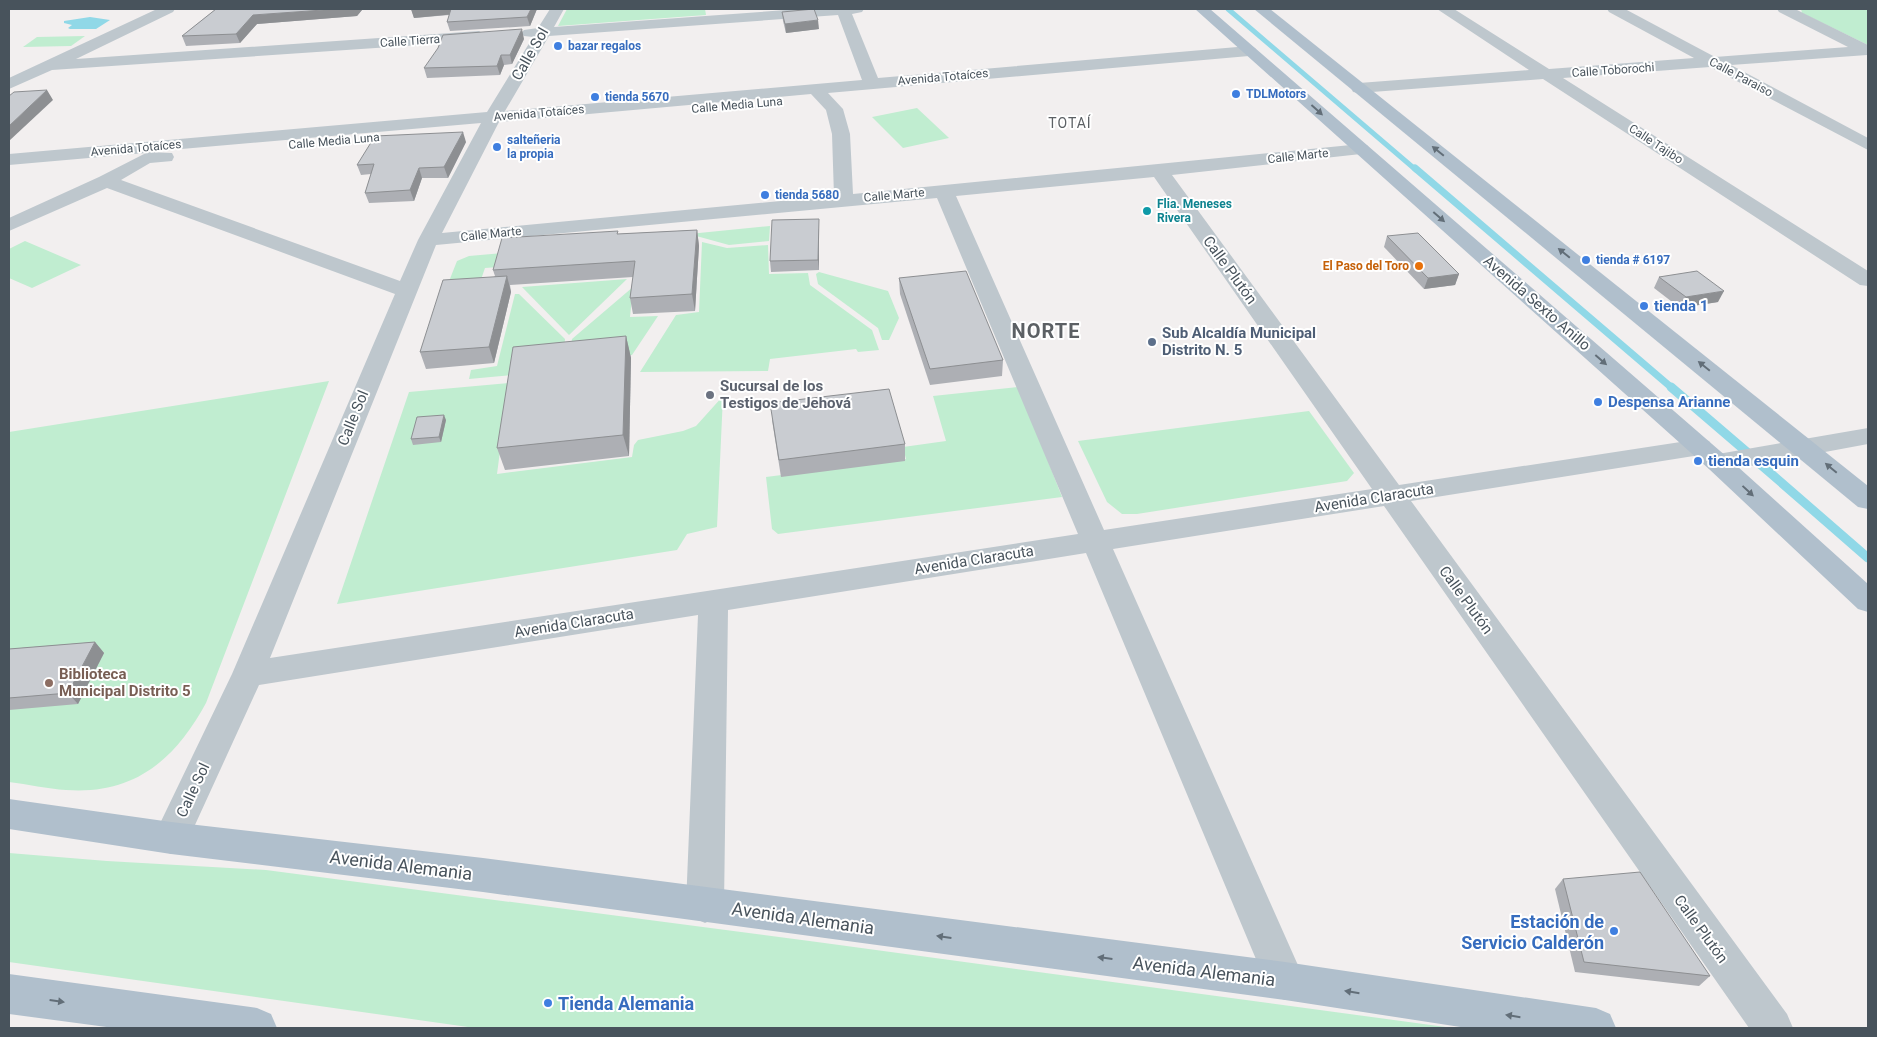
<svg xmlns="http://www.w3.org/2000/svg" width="1877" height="1037" font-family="Roboto,sans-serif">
  <rect width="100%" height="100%" fill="#f2efef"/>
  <g fill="#c0edd0">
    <polygon points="567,9 705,9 706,15 558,26"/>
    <polygon points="1801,9 1868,9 1868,45 1802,13"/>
    <polygon points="85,36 71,46 23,47 37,37"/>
    <polygon points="917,108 949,138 903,148 872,117"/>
    <polygon points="770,226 769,241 729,245 689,234"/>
    <polygon points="25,241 81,265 32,288 9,278 9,249"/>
    <polygon points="702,242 727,248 768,245 769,274 808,273 810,285 872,330 879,350 858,352 856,349 770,359 768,371 640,372 676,315 699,312"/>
    <polygon points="503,253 499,267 485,268 477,291 444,294 457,261 469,256"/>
    <polygon points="819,272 888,291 899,318 889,340 882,340 878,328 818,284 816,274"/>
    <polygon points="627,279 569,335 522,287"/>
    <polygon points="633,287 630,317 658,316 632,355 569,361 572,339"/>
    <polygon points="515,294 519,294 565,339 563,363 514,375 469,379 471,370 497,366"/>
    <path d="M329,381L206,703C175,760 134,795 66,790C47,789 28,784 9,782V432Z"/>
    <polygon points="509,383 497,474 632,457 634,445 638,440 683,431 696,426 723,396 717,527 687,534 677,550 337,604 409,392"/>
    <polygon points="1019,387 1062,497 778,534 772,529 766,477 906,459 903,447 946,441 933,396"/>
    <polygon points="1309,411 1354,473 1347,481 1137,514 1122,514 1107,502 1078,441"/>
    <polygon points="9,853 107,861 266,870 817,942 1453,1028 475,1028 9,962"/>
  </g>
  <polygon fill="#90d8e7" points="90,17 110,20 96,29 70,29 68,28 72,25 64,23 64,21"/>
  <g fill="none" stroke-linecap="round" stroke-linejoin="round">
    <polyline stroke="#90d8e7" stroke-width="5" points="1228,9 1416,170"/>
    <polyline stroke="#90d8e7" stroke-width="7" points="1415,168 1672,388"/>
    <g stroke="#90d8e7" stroke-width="9">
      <polyline points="1671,387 1748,453"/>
      <polyline points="1760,464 1868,558"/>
    </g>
    <g fill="#bec7cd" fill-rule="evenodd">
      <polygon points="157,9 175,9 173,12 76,59 479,31 487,36 479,41 52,70 9,89 9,78"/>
      <path d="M550,9H564L554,27L800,9H864L862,12L852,14L878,78L1249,46L1255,48L1257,51L1249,56L828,93L843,109L850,134L853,194L1361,144L1367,145L1370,149L1367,153L1361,154L1172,175L1399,485L1700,439L1709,441L1713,447L1709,453L1700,455L1411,501L1787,1014L1793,1028H1749L1384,506L1113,549L1305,981L1299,995L1285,1000L1271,995L1086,553L728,610L724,905L718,917L705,923L692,917L686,905L698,615L259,685L184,849L171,854L158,849L153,838L232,674L395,294L107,188L9,231V218L99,177L146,153L9,165V154L487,112L533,37L524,36L521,33L524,30L538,28ZM838,15L862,80L505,111L549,36ZM811,94L826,110L832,134L834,196L442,233L499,122ZM481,123L418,240L400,281L121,180L150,163L172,161L174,157L172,153L147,152ZM1154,177L1372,489L1104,530L956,196ZM937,198L1078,534L270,658L436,245Z"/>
      <polygon points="1437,9 1454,9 1549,69 1694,58 1609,12 1607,9 1625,9 1715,57 1848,47 1779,12 1777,9 1795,9 1868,45 1867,55 1731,65 1868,138 1868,150 1710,67 1563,78 1868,271 1868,286 1860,285 1543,79 1359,93 1353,92 1351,88 1353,84 1359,83 1529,70"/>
      <polygon points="1868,428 1868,444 1718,472 1709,469 1705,463 1709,457 1718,454"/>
    </g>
    <g fill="#b0bfcc" fill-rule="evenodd">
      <polygon points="1195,9 1210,9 1727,457 1868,584 1868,612 1858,609 1709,469"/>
      <polygon points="1254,9 1270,9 1868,486 1868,509 1858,507"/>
      <polygon points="9,799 171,822 483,858 1285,962 1596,1008 1610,1014 1616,1028 1467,1028 1285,1000 483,892 171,854 9,829"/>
      <polygon points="9,974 257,1008 271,1014 277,1028 114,1028 9,1014"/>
    </g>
  </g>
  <g fill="#adafb4">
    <polygon points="216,9 395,9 362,10 357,16 257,24 240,43 186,46 182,36"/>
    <polygon points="411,9 537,9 530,26 450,31 447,22 449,15 414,18"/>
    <polygon points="782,12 819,29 786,33 783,21"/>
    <polygon points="524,39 512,64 504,65 500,75 427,78 424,68"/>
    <polygon points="466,142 448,178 422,178 414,201 369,203 365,193 371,174 361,175 357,165"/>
    <polygon points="819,229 819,270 771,272 770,261"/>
    <polygon points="697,230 699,246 695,311 633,314 630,298 633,277 510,285 511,292 494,363 426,369 420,352 495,276 493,270 619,234"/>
    <polygon points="1387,236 1459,274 1455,285 1424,289 1384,247"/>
    <polygon points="1659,277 1718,302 1680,308 1654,288"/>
    <polygon points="899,278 1003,360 1002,376 930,385 900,294"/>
    <polygon points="626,336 631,358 629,456 505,470 497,448"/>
    <polygon points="446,420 441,442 413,445 411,439"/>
    <polygon points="772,420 905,444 905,461 781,477"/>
    <polygon points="95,642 104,653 78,704 9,710 9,649"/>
    <polygon points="1563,879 1710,976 1699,986 1575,972 1555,889"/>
  </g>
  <g fill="#8d8f92">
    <polygon points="337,9 361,9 362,10 357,16 257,24 240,43 236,34 253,15"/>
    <polygon points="411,9 454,9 455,14 414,18"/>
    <polygon points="531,9 537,9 530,26 527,17"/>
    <polygon points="818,20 819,29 786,33 785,24"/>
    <polygon points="522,29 524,39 512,64 510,55"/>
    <polygon points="501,55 504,65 500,75 497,66"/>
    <polygon points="47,90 53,100 9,141 9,126"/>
    <polygon points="463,132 466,142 448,178 444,167"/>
    <polygon points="419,168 422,178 414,201 410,190"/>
    <polygon points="819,219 819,270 818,260"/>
    <polygon points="697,230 699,246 695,311 692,294"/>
    <polygon points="1459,274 1455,285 1424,289 1428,278"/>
    <polygon points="507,276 511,292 494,363 489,347"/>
    <polygon points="1724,291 1718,302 1680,308 1686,297"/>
    <polygon points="626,336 631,358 629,456 623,435"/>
    <polygon points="444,415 446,420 441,442 439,437"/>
    <polygon points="95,642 104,653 78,704 68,693"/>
  </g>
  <g fill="#c9ccd1" stroke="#8d8f92">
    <polygon points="216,9 337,9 253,15 236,34 182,36"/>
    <polygon points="451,9 531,9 527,17 447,22"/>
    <polygon points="814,9 818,20 785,24 782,12"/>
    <polygon points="522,29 510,55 501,55 497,66 424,68 438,48 443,35"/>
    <polygon points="47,90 9,126 9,96 14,92"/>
    <polygon points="463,132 444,167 419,168 410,190 365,193 374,164 357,165 375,136"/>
    <polygon points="819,219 818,260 770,261 772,220"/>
    <polygon points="697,230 692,294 630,298 635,261 493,270 502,238 618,231 617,234"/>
    <polygon points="1418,233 1459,274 1428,278 1387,236"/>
    <polygon points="966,271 1003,360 930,369 899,278"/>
    <polygon points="1697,271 1724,291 1686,297 1659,277"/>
    <polygon points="507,276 489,347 420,352 443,280"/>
    <polygon points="626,336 623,435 497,448 513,347"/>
    <polygon points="889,389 905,444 779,460 770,403"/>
    <polygon points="444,415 439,437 411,439 417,417"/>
    <polygon points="95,642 68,693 9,698 9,649"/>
    <polygon points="1640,872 1710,976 1584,962 1563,879"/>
  </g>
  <defs><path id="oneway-solid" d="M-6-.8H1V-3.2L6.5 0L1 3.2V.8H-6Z" transform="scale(1.25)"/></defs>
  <g fill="#626e78">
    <use href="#oneway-solid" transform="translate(1317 110) rotate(42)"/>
    <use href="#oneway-solid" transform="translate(1438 151) rotate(-141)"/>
    <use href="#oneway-solid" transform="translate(1439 217) rotate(41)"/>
    <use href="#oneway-solid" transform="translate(1564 253) rotate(-141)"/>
    <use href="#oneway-solid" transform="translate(1601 360) rotate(41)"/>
    <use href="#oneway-solid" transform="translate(1704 366) rotate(-141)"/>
    <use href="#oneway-solid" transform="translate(1831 468) rotate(-140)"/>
    <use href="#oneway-solid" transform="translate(1748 491) rotate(43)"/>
    <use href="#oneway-solid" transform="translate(944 937) rotate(-172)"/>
    <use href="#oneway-solid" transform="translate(1105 958) rotate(-173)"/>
    <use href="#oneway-solid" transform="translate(1352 992) rotate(-171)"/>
    <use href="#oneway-solid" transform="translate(57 1001) rotate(8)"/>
    <use href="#oneway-solid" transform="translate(1513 1016) rotate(-171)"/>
  </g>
  <g fill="#3f7fe0" stroke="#fff" stroke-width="2">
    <circle cx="558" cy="46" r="5"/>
    <circle cx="1236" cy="94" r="5"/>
    <circle cx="595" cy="97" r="5"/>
    <circle cx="497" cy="147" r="5"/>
    <circle cx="765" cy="195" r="5"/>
    <circle cx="1586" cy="260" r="5"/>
    <circle cx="1644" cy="306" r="5"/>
    <circle cx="1598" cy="402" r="5"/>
    <circle cx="1698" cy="461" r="5"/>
    <circle cx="1614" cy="931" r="5"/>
    <circle cx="548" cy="1003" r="5"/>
  </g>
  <circle fill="#0f9aa8" stroke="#fff" stroke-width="2" cx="1147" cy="211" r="5"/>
  <circle fill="#e8710a" stroke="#fff" stroke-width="2" cx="1419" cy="266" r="5"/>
  <circle fill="#5c6f8a" stroke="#fff" stroke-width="2" cx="1152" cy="342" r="5"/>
  <circle fill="#6b7280" stroke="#fff" stroke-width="2" cx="710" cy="395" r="5"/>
  <circle fill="#8d6e63" stroke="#fff" stroke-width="2" cx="49" cy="683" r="5"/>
  <g text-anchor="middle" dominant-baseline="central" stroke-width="4" stroke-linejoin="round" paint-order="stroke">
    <g font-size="12" fill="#48535c" stroke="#fff">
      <text transform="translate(410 41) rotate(-4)">Calle Tierra</text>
      <text transform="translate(1613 70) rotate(-4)">Calle Toborochi</text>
      <text transform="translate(943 77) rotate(-5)">Avenida Totaíces</text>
      <text transform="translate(1741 77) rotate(28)">Calle Paraiso</text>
      <text transform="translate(737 105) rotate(-5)">Calle Media Luna</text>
      <text transform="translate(539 113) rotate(-5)">Avenida Totaíces</text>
      <text transform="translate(334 141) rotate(-5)">Calle Media Luna</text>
      <text transform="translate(1656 144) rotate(33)">Calle Tajibo</text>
      <text transform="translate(136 148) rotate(-5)">Avenida Totaíces</text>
      <text transform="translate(1298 156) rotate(-6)">Calle Marte</text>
      <text transform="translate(894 195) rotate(-5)">Calle Marte</text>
      <text transform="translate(491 234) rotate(-6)">Calle Marte</text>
    </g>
    <g font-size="12" font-weight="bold" fill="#366cbe" stroke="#fff" text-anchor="start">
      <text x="568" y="46">bazar regalos</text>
      <text x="1246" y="94">TDLMotors</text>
      <text x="605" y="97">tienda 5670</text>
      <text x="507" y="140">salteñeria<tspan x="507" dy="14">la propia</tspan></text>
      <text x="775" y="195">tienda 5680</text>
      <text x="1596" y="260">tienda # 6197</text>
    </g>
    <g font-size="12" font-weight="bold" fill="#0d838f" stroke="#fff" text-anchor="start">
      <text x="1157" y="204">Flia. Meneses<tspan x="1157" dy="14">Rivera</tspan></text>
    </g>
    <g font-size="12" font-weight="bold" fill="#c56008" stroke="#fff" text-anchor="end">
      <text x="1409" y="266">El Paso del Toro</text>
    </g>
    <g font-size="14" letter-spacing="1" fill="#5c6064" stroke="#fff">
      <text x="1070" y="123">TOTAÍ</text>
    </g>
    <g font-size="15" fill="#48535c" stroke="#fff">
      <text transform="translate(530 54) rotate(-60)">Calle Sol</text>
      <text transform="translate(1230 270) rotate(54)">Calle Plutón</text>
      <text transform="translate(1537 303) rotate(41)">Avenida Sexto Anillo</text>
      <text transform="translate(353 418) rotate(-68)">Calle Sol</text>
      <text transform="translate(1374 498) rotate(-9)">Avenida Claracuta</text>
      <text transform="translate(974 560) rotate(-9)">Avenida Claracuta</text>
      <text transform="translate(1466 600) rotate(54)">Calle Plutón</text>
      <text transform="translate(574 623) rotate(-9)">Avenida Claracuta</text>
      <text transform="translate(193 790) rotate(-65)">Calle Sol</text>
      <text transform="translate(1701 929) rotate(54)">Calle Plutón</text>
    </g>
    <g font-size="15" font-weight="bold" fill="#366cbe" stroke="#fff" text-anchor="start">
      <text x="1654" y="306">tienda 1</text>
      <text x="1608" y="402">Despensa Arianne</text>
      <text x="1708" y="461">tienda esquin</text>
    </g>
    <g font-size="15" font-weight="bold" fill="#4e5e75" stroke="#fff" text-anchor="start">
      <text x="1162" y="333">Sub Alcaldía Municipal<tspan x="1162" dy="17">Distrito N. 5</tspan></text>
    </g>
    <g font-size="15" font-weight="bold" fill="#5b616d" stroke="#fff" text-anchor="start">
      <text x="720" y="386">Sucursal de los<tspan x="720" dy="17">Testigos de Jehová</tspan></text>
    </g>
    <g font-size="15" font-weight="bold" fill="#785e54" stroke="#fff" text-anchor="start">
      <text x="59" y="674">Biblioteca<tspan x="59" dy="17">Municipal Distrito 5</tspan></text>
    </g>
    <g font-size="18" fill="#48535c" stroke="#fff">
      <text transform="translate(401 865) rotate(7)">Avenida Alemania</text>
      <text transform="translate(803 918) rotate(8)">Avenida Alemania</text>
      <text transform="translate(1204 971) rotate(7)">Avenida Alemania</text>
    </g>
    <g font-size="18" font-weight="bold" fill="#366cbe" stroke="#fff" text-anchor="end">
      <text x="1604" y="921">Estación de<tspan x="1604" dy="21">Servicio Calderón</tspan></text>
      <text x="558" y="1003" text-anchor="start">Tienda Alemania</text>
    </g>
    <g font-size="20" font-weight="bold" letter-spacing="1" fill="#5c6064" stroke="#fff">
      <text x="1046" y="331">NORTE</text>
    </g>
  </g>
  <rect width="1877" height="1037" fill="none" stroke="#48535c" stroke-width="20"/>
</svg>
